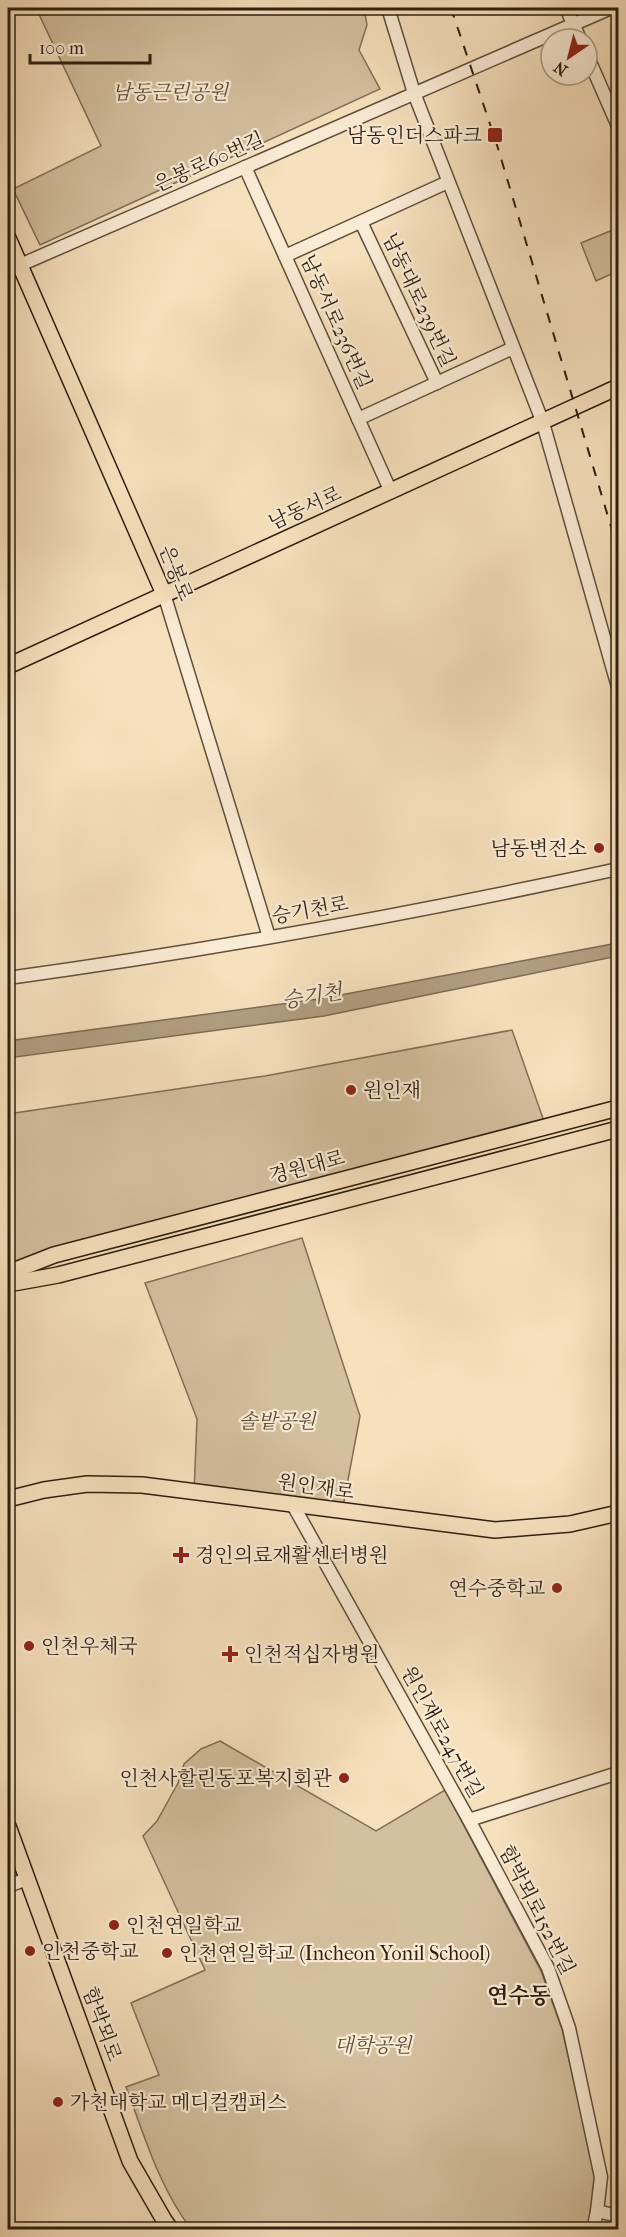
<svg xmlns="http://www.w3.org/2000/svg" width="626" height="2237" font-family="'IM FELL French Canon','Noto Serif KR',serif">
  <rect width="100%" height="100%" fill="#f7e0bd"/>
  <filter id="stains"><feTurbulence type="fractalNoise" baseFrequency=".00333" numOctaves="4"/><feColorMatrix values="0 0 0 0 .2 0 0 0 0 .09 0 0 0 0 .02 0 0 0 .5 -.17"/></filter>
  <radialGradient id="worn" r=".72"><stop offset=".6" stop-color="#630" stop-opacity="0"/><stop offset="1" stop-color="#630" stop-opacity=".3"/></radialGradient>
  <g fill="#d4bf9f" stroke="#806f57" stroke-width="1.5">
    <polygon points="36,8 364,8 367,25 359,50 380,89 40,245 13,189 101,146"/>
    <polygon points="615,229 618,238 618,271 596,281 581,243"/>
    <polygon points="512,1030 546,1127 8,1273 8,1114 265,1076"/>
    <polygon points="302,1238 360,1416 342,1512 194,1492 197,1419 145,1283"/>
    <path d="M220,1741L376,1831L445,1790L541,1971L562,2029L596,2177L590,2224L586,2230L191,2229C159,2187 145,2137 126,2087L159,2075L131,2003L205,1970L143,1836L157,1821L178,1783L184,1764L201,1749Z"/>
  </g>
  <polygon fill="#b29e82" stroke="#7c6b54" stroke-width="1.5" points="618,943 618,956 324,1016 8,1058 8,1041 319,999"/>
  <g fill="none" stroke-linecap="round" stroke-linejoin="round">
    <defs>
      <g id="minor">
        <polyline points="388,8 414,93 543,423 618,687"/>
        <polyline points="566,8 580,39"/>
        <polyline points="587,55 618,126"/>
        <polyline points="245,167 391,492"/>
        <polyline points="361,222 437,383"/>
        <polyline points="285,256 448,182"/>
        <polyline points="20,265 611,8"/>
        <polyline points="358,419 513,348"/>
        <polyline points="164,594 269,937"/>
        <path d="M8,978C213,950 416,913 618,869"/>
        <polyline points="293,1505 469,1820 548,1968 569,2028 601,2177 597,2211 594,2226 592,2230"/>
        <polyline points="469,1820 618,1773"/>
        <polyline points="8,1886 27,1879"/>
        <polyline points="597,2211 618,2216"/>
      </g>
      <g id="major">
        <polyline points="8,238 164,594"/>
        <polyline points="8,666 618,387"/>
        <polyline points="8,1273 54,1255 618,1108"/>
        <polyline points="8,1284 58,1275 618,1129"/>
        <polyline points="8,1499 44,1490 87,1484 142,1485 495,1530 570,1524 618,1513"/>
        <polyline points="8,1826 130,2161 164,2220 171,2230"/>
      </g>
    </defs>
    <use href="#minor" stroke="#5f4f3a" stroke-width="15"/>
    <use href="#major" stroke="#2c1f0f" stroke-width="18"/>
    <use href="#minor" stroke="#faebd4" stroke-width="12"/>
    <use href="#major" stroke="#f7e0bd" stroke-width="15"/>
    <g stroke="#2c1f0f" stroke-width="2" stroke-dasharray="10 10" stroke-linecap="butt">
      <polyline points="451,8 497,145 618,550"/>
      <polyline points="612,496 618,522"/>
    </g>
  </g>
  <g fill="#8f2418" stroke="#faebd4" stroke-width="2">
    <rect x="487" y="127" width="16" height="16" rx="3"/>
    <circle cx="599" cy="848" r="6"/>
    <circle cx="351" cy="1090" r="6"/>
    <path d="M178 1546h6v6h6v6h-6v6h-6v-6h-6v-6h6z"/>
    <circle cx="557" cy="1588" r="6"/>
    <circle cx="29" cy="1646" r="6"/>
    <path d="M227 1645h6v6h6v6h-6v6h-6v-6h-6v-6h6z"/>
    <circle cx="344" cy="1778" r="6"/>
    <circle cx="114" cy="1925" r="6"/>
    <circle cx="30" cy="1951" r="6"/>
    <circle cx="167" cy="1953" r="6"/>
    <circle cx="58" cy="2102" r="6"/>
  </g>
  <g text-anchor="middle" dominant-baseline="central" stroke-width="4.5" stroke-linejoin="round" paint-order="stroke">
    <g font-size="20" font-style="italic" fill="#5e4f3a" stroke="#faebd4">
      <text x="170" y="92">남동근린공원</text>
      <text x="277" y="1421">솔밭공원</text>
      <text x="373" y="2045">대학공원</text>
    </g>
    <g font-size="20" fill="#2c1f0f" stroke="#faebd4" text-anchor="start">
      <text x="482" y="135" text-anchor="end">남동인더스파크</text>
      <text x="587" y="848" text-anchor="end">남동변전소</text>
      <text x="363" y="1090">원인재</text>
      <text x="195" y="1555">경인의료재활센터병원</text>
      <text x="545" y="1588" text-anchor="end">연수중학교</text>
      <text x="41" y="1646">인천우체국</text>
      <text x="244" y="1654">인천적십자병원</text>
      <text x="332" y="1778" text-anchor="end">인천사할린동포복지회관</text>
      <text x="126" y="1925">인천연일학교</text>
      <text x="42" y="1951">인천중학교</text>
      <text x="179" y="1953">인천연일학교 (Incheon Yonil School)</text>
      <text x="70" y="2102">가천대학교 메디컬캠퍼스</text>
    </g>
    <g font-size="20" fill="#2c1f0f" stroke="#faebd4">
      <text transform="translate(209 162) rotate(-24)">은봉로60번길</text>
      <text transform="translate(419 300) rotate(65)">남동대로239번길</text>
      <text transform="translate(336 322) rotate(66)">남동서로236번길</text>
      <text transform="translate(305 508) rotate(-24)">남동서로</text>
      <text transform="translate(176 573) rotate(68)">은봉로</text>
      <text transform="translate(310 910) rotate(-10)">승기천로</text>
      <text transform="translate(307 1167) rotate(-15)">경원대로</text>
      <text transform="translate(316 1487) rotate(8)">원인재로</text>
      <text transform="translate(442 1732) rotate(61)">원인재로247번길</text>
      <text transform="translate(537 1910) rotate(63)">함박뫼로152번길</text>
      <text transform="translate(102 2024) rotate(70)">함박뫼로</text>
    </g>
    <g font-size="21" font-style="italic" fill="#5b4b37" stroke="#faebd4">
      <text transform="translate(312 996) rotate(-9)">승기천</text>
    </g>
    <g font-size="22" font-weight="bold" fill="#2c1f0f" stroke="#faebd4">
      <text x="519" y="1996">연수동</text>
    </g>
  </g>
  <rect width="626" height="2237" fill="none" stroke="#f7e0bd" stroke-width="30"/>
  <rect x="9" y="9" width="608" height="2219" fill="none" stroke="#2c1f0f" stroke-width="3"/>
  <rect x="15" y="15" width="596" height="2207" fill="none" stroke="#2c1f0f" stroke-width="1.5"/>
  <g transform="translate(569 57) rotate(215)"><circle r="28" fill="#faebd4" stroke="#a89985" stroke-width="1.5"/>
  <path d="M0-4.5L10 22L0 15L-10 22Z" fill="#8f2418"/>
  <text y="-9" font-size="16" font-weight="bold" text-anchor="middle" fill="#2c1f0f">N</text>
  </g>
  <path d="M30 54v9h120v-9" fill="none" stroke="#2c1f0f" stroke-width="3"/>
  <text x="39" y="54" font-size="18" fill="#2c1f0f" stroke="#faebd4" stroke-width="4.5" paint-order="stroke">100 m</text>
  <rect width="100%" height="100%" filter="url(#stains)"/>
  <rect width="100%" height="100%" fill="url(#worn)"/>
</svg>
